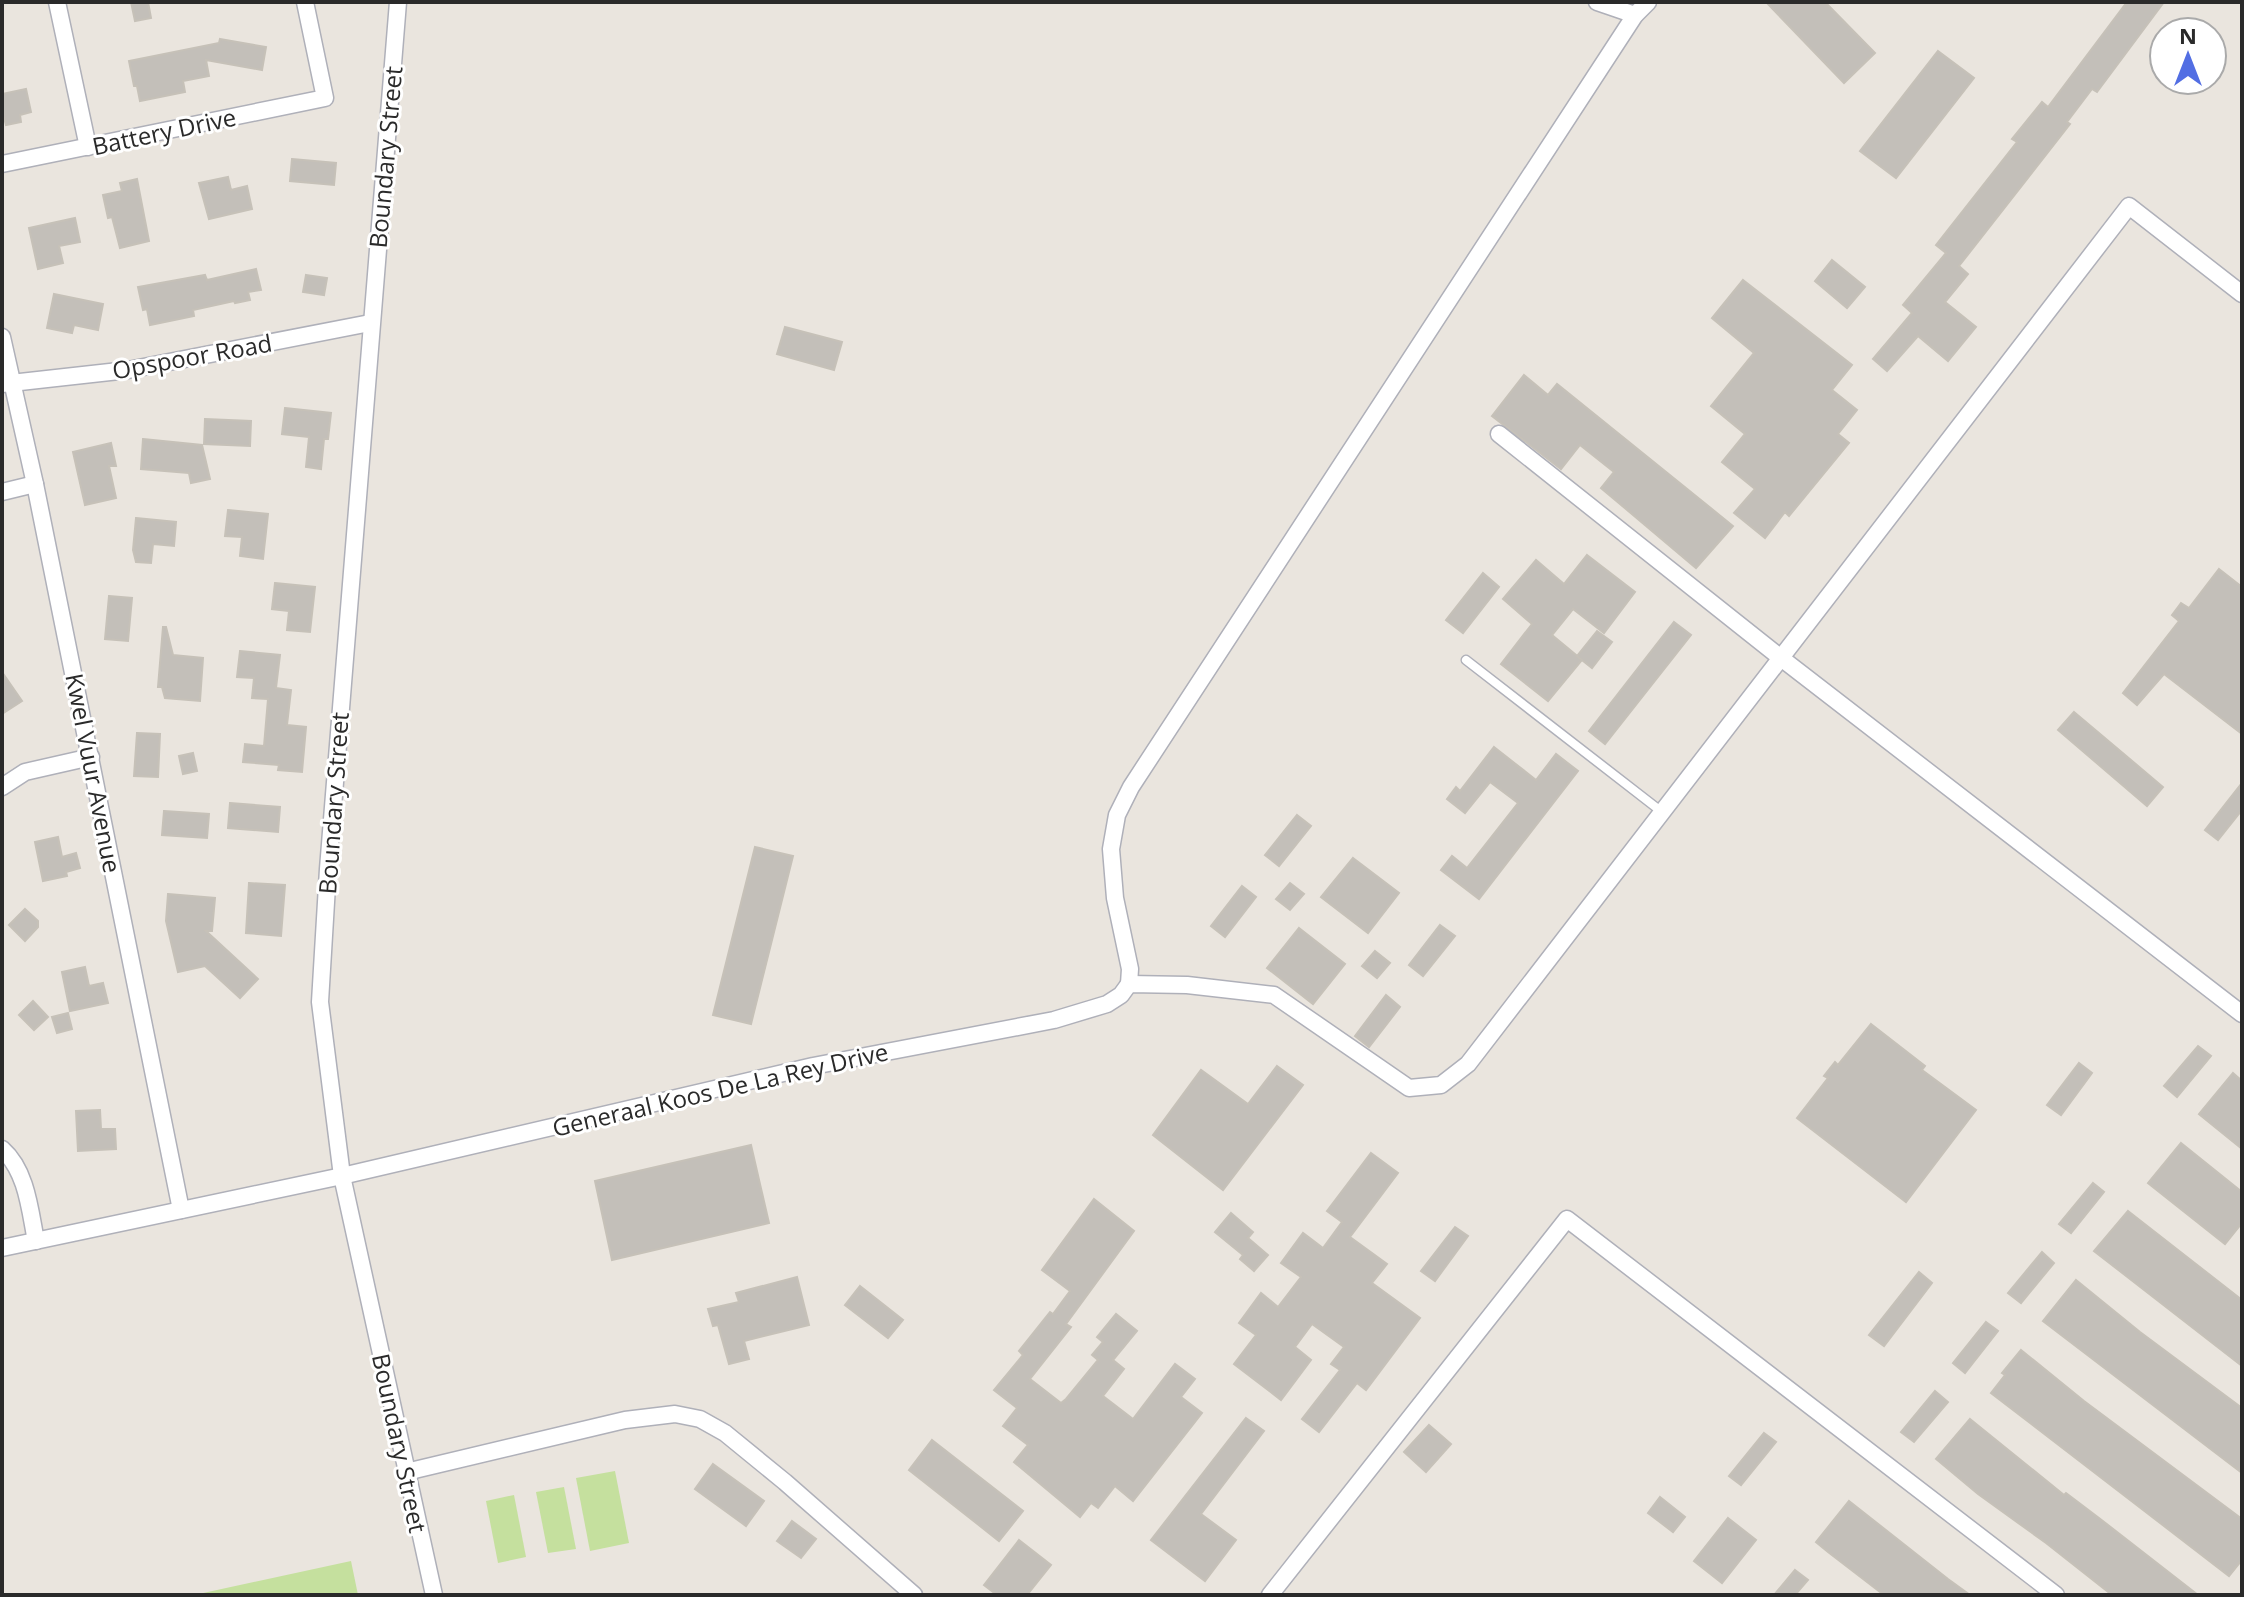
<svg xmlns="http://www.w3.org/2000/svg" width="2244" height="1597" font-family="'Open Sans',sans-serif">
  <rect width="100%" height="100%" fill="#eae5de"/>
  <g fill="#c5e09e">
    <polygon points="615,1471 629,1543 590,1551 576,1478"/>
    <polygon points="564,1487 576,1549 548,1553 536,1492"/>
    <polygon points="514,1495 526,1557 498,1563 486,1501"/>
    <polygon points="351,1561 358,1595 194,1595"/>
  </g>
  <g fill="#c3bfb9" stroke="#c6c1b8" stroke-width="2">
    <polygon points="131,2 148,2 151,18 135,21"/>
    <polygon points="1766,2 1825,2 1875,53 1844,83"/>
    <polygon points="2127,2 2164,2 2097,92 2092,89 2067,122 2070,124 1959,266 1968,274 1945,302 1976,327 1948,361 1918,336 1887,371 1873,359 1912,313 1903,305 1946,253 1936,245 2017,142 2012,139 2042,102 2048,107"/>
    <polygon points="220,39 266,47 262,70 206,60 209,76 183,81 185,92 140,101 137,86 134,86 129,61 219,43"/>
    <polygon points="1938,51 1974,78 1896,178 1860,151"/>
    <polygon points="26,89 31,112 20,115 21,122 6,125 4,118 2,119 2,94"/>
    <polygon points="292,159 336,163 334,185 290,181"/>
    <polygon points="228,177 231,190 247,186 252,209 209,219 199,183"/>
    <polygon points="137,179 149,241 120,248 112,217 108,218 103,195 122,191 120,183"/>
    <polygon points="75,218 80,242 59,246 63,263 38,269 29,228"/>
    <polygon points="1832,260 1865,287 1847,308 1815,281"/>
    <polygon points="256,269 261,290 248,292 250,300 235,303 234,301 193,310 194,316 150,325 147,309 143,310 138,287 205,275 207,280"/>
    <polygon points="306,275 327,278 324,295 303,292"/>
    <polygon points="1743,280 1852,365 1832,390 1857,410 1838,434 1849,443 1789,516 1785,512 1765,538 1734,513 1755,489 1722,462 1745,434 1711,406 1754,353 1712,318"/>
    <polygon points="54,294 103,304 98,330 74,325 72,333 47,328"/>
    <polygon points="785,327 842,342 834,370 777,354"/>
    <polygon points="1524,375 1548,395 1557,384 1733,526 1696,568 1601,488 1614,472 1580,445 1561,469 1492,416"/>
    <polygon points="285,408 331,413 328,439 324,439 321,469 306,467 309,437 282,434"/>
    <polygon points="205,419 251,421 250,446 204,444"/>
    <polygon points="143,439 202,445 210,479 191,483 189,473 141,469"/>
    <polygon points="111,443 116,466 109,466 116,498 85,505 73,452"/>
    <polygon points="228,510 268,514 263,559 240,556 242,537 225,536"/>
    <polygon points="136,518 176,522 174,546 153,544 151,563 136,562 133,550"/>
    <polygon points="1587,555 1635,592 1604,633 1573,609 1552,635 1582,660 1548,701 1501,664 1532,624 1503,599 1536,560 1564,584"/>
    <polygon points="2219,569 2242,587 2242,734 2164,674 2137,705 2123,693 2179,621 2172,615 2181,603 2189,608"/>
    <polygon points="1483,573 1499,587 1463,633 1446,620"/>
    <polygon points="275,583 315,587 310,632 287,630 289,611 272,609"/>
    <polygon points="109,596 132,598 128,641 105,639"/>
    <polygon points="1674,622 1691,635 1605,744 1589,731"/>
    <polygon points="163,627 166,627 173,655 203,658 200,701 165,698 162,687 158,687"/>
    <polygon points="1597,631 1612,642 1592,668 1577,656"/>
    <polygon points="240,651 280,655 276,688 291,690 287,725 306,727 302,772 278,770 279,765 243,762 245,744 264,746 268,699 252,698 254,678 237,677"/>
    <polygon points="2,672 22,701 2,714"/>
    <polygon points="2074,712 2163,787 2147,806 2058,730"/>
    <polygon points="137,733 160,734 158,777 134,776"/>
    <polygon points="1494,747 1536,780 1556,754 1578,771 1479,899 1441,870 1452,856 1467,868 1518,803 1490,782 1465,813 1447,799 1456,787 1460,791"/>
    <polygon points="193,753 197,771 183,774 179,756"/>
    <polygon points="2242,783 2242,810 2218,840 2205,830"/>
    <polygon points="230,803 280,807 278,832 228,828"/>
    <polygon points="164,811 209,814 207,838 162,835"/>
    <polygon points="1297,815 1311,826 1279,866 1265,855"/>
    <polygon points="58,837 62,857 76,853 80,868 66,872 67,876 43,881 35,842"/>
    <polygon points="755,847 793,856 751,1024 713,1015"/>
    <polygon points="1353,858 1399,893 1368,933 1321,897"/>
    <polygon points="249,883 285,885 281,936 246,933"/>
    <polygon points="1290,883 1304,894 1290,910 1276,899"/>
    <polygon points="1242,886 1256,897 1225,937 1211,926"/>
    <polygon points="168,894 215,898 212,931 206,931 258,979 240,998 205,966 178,972 166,921"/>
    <polygon points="25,909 38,921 38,927 25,941 9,925"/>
    <polygon points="1440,925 1455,936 1423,976 1409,965"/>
    <polygon points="1299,928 1345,964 1313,1004 1267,968"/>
    <polygon points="1375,951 1390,963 1377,978 1362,966"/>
    <polygon points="85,967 89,986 103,983 108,1003 70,1011 62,972"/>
    <polygon points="1386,995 1400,1007 1369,1047 1355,1036"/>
    <polygon points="33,1001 48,1017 34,1030 19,1015"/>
    <polygon points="68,1013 72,1029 57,1033 52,1017"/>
    <polygon points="1871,1024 1925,1066 1922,1070 1976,1110 1906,1202 1797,1118 1828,1078 1824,1076 1835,1062 1838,1065"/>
    <polygon points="2198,1046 2211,1056 2177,1097 2164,1086"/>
    <polygon points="2079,1063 2092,1073 2061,1115 2047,1105"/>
    <polygon points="1277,1066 1303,1085 1223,1190 1153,1135 1201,1070 1248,1104"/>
    <polygon points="2233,1073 2242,1081 2242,1149 2199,1114"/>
    <polygon points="100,1110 101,1129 115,1129 116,1149 78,1151 76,1111"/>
    <polygon points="2181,1143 2242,1192 2242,1223 2225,1244 2148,1183"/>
    <polygon points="751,1145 769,1223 612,1260 595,1181"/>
    <polygon points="1371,1153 1398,1173 1350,1237 1387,1264 1372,1283 1420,1318 1366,1390 1357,1383 1319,1432 1302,1419 1340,1370 1331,1364 1344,1347 1312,1324 1295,1347 1311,1360 1281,1400 1234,1364 1256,1335 1239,1323 1261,1293 1278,1307 1301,1277 1281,1263 1303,1233 1323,1248 1342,1222 1327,1211"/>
    <polygon points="2093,1183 2104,1192 2071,1233 2059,1224"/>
    <polygon points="1094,1199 1134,1231 1066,1324 1071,1327 1030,1379 1061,1403 1066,1399 1098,1360 1092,1355 1103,1342 1097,1337 1116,1314 1137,1331 1113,1360 1124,1369 1103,1396 1133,1419 1175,1364 1195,1379 1181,1397 1202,1413 1133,1501 1115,1486 1098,1508 1091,1503 1080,1517 1014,1462 1028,1445 1003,1426 1017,1408 994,1390 1023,1355 1019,1351 1050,1312 1053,1314 1070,1291 1042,1270"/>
    <polygon points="2128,1211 2242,1300 2242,1366 2094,1251"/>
    <polygon points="1231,1213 1253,1232 1248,1238 1268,1255 1254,1271 1240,1259 1243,1255 1215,1232"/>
    <polygon points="1455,1227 1468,1236 1435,1281 1421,1271"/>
    <polygon points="2042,1252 2054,1263 2021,1303 2008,1293"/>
    <polygon points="1919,1272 1932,1283 1884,1346 1869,1335"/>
    <polygon points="797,1277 809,1325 744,1341 749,1359 729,1364 718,1325 713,1326 708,1309 739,1302 736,1293"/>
    <polygon points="2076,1280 2140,1332 2242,1408 2242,1473 2043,1321"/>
    <polygon points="860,1286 903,1320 888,1338 845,1305"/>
    <polygon points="1986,1322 1998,1331 1965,1373 1953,1363"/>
    <polygon points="2021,1350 2084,1401 2242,1519 2242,1560 2229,1576 1991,1393 2005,1375 2002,1373"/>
    <polygon points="1935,1391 1948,1402 1914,1442 1901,1432"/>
    <polygon points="1246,1418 1264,1431 1201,1514 1236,1540 1205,1581 1151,1540"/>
    <polygon points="1970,1419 2064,1495 2066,1493 2099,1518 2198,1595 2112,1595 2046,1543 1978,1494 1936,1459"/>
    <polygon points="1429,1425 1451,1444 1426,1472 1404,1452"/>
    <polygon points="1764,1433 1776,1442 1741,1485 1729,1476"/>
    <polygon points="932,1440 1023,1511 999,1541 909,1470"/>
    <polygon points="713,1464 764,1501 746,1526 695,1489"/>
    <polygon points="1660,1497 1685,1517 1673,1532 1648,1513"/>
    <polygon points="1849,1501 1948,1579 1970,1595 1884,1595 1828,1552 1816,1542"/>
    <polygon points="1728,1518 1756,1540 1722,1583 1694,1561"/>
    <polygon points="792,1521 816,1539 801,1558 777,1541"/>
    <polygon points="1019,1540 1051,1565 1027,1595 997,1595 984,1585"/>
    <polygon points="1795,1570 1808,1580 1795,1595 1774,1595"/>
  </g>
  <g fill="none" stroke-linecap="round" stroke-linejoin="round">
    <defs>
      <polyline id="service" points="1466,660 1662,812"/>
      <g id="minor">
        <polyline points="57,2 88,147"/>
        <polyline points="398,2 328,869 320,1002 342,1176 434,1595"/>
        <polyline points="1597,2 1635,15"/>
        <polyline points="2,164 325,98 305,2"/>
        <polyline points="2,337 35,484 181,1210"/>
        <polyline points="2,384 128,370 370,323"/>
        <polyline points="1499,434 1781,658 2242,1014"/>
        <polyline points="2,492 35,484"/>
        <polyline points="2,787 25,772 91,757"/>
        <polyline points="1129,984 1130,969 1115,898 1111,849 1117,815 1131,787 1635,15 1648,2"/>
        <path d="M2,1149C27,1171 30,1211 36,1241"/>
        <polyline points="2,1248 342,1176 813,1066 1054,1020 1107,1004 1121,995 1129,984 1187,985 1274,995 1409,1088 1441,1085 1468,1064 2129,206 2242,294"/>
        <polyline points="406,1472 625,1420 675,1414 700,1419 725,1433 785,1482 914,1595"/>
        <polyline points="1270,1595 1567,1219 2056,1595"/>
      </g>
    </defs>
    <use href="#service" stroke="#afb0b9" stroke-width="11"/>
    <use href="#minor" stroke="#afb0b9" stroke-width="19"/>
    <use href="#service" stroke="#fff" stroke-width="8"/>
    <use href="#minor" stroke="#fff" stroke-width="16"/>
  </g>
  <g text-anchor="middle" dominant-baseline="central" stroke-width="6" stroke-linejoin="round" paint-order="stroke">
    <g font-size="24" fill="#2a2a2a" stroke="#fff">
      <text transform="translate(164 131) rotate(-12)">Battery Drive</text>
      <text transform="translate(385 157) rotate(-85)">Boundary Street</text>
      <text transform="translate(192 356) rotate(-10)">Opspoor Road</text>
      <text transform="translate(94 773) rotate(79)">Kwel Vuur Avenue</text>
      <text transform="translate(333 803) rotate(-86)">Boundary Street</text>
      <text transform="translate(720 1089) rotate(-13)">Generaal Koos De La Rey Drive</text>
      <text transform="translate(400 1443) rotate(78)">Boundary Street</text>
    </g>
  </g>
  <rect width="2244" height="1597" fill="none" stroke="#2a2a2a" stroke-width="8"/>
  <g transform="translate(2188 56)"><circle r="38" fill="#ffffff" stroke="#aaaaaa" stroke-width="2"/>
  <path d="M0-6L14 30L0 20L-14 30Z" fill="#526ee3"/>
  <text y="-12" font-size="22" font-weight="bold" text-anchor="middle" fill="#2a2a2a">N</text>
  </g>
</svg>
